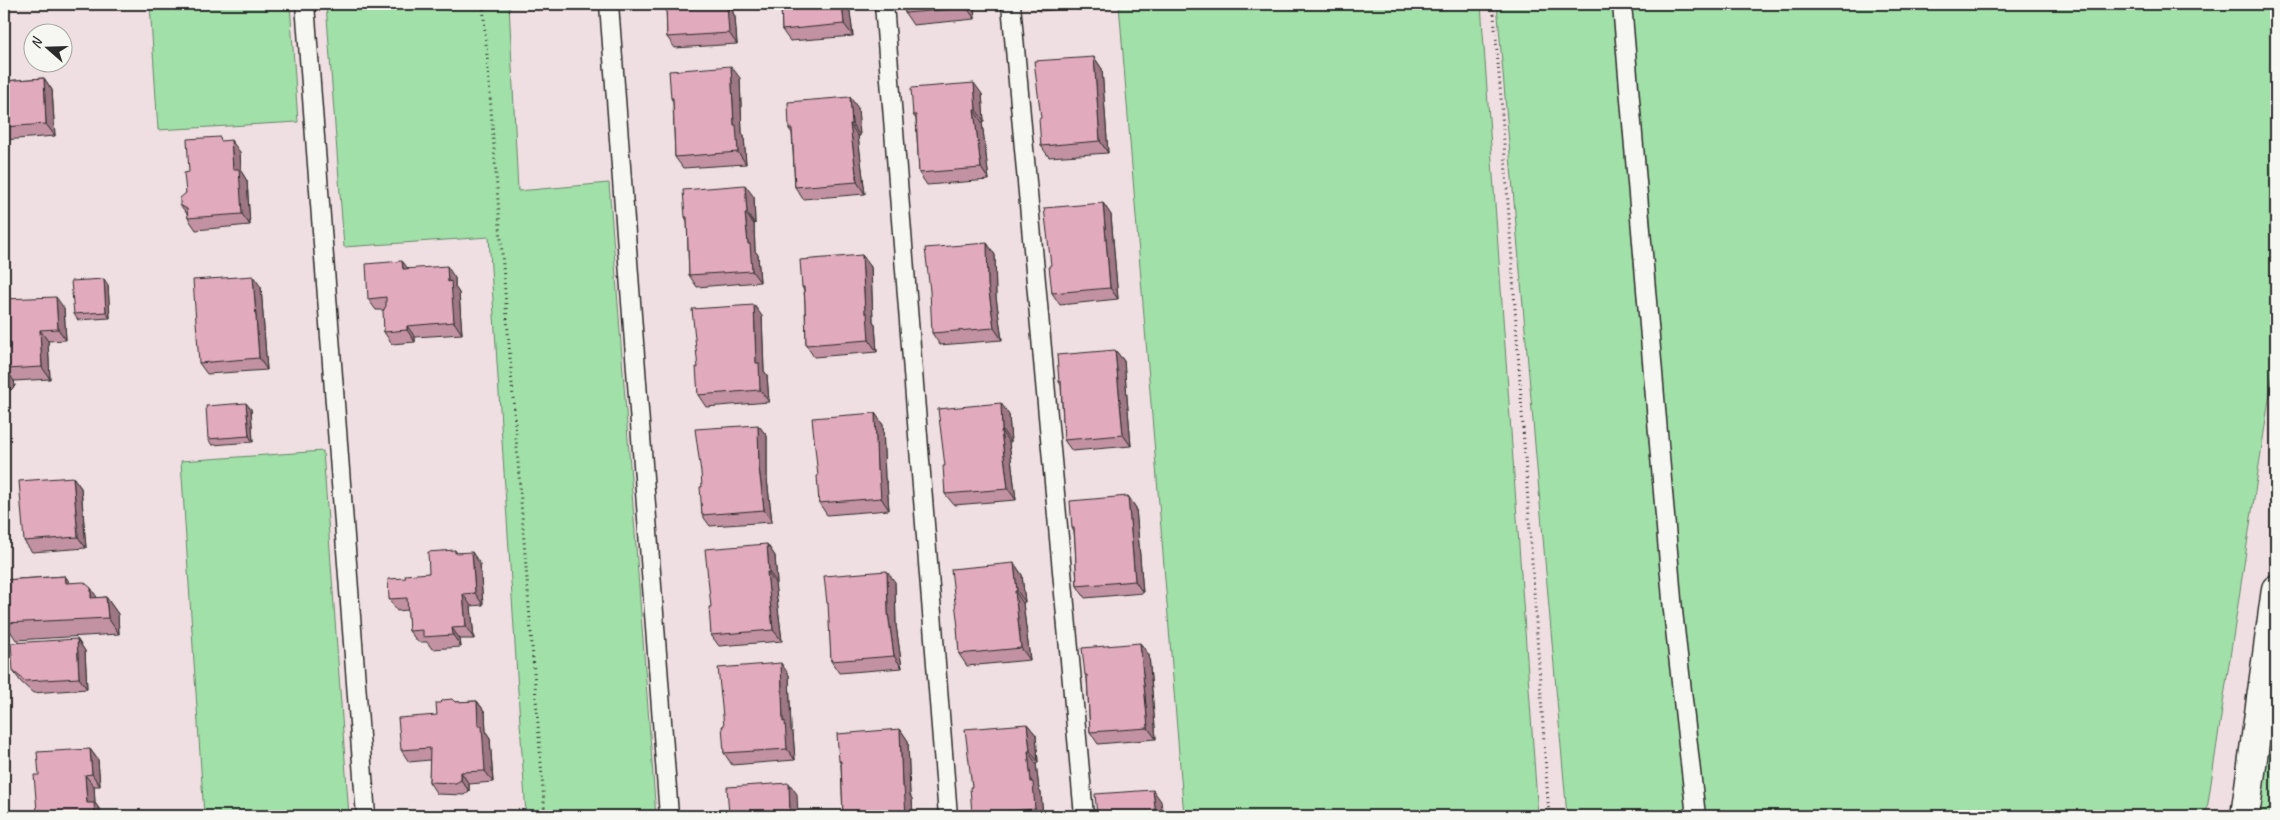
<svg xmlns="http://www.w3.org/2000/svg" width="2280" height="820" font-family="Caveat,sans-serif">
  <rect width="100%" height="100%" fill="#f0dfe2"/>
  <filter id="ink" filterUnits="userSpaceOnUse"><feTurbulence type="fractalNoise" baseFrequency=".02" numOctaves="2"/><feDisplacementMap in="SourceGraphic" scale="10" xChannelSelector="R" yChannelSelector="G"/><feConvolveMatrix kernelMatrix="1 2 1 2 8 2 1 2 1" color-interpolation-filters="sRGB"/></filter>
  <g filter="url(#ink)">
    <g fill="#a1e0a8" stroke="#66866a">
      <polygon points="150,4 290,4 298,122 158,130"/>
      <polygon points="326,4 509,4 518,191 609,183 656,816 526,816 489,237 344,247"/>
      <polygon points="1119,4 1481,4 1538,816 1184,816"/>
      <polygon points="1497,4 2276,4 2276,353 2206,816 1567,816"/>
      <polygon points="323,451 349,816 204,816 181,461"/>
      <polygon points="2276,689 2276,816 2258,816"/>
    </g>
    <g fill="none" stroke-linecap="round" stroke-linejoin="round">
      <defs>
        <g id="lane">
          <polyline points="305,4 366,816"/>
          <polyline points="609,4 669,816"/>
          <polyline points="884,4 948,816"/>
          <polyline points="1011,4 1084,816"/>
          <polyline points="1622,4 1673,611 1696,816"/>
        </g>
        <polyline id="street" points="2245,816 2276,589"/>
      </defs>
      <use href="#lane" stroke="#2b2b2b" stroke-width="21"/>
      <use href="#street" stroke="#2b2b2b" stroke-width="31"/>
      <g stroke="#2b2b2b" stroke-width="3" stroke-dasharray="1 4" stroke-linecap="butt">
        <polyline points="483,4 545,816"/>
        <polyline points="1493,4 1501,98 1549,816"/>
      </g>
      <use href="#lane" stroke="#f6f6f2" stroke-width="18"/>
      <use href="#street" stroke="#f6f6f2" stroke-width="28"/>
    </g>
    <g fill="#c292a3" stroke="#2b2b2b">
      <polygon points="666,4 732,4 733,13 735,17 737,44 675,48 667,37"/>
      <polygon points="781,4 849,4 853,36 790,41 782,30"/>
      <polygon points="905,4 974,4 975,19 913,25 905,13"/>
      <polygon points="1034,4 1098,4 1098,6 1039,11"/>
      <polygon points="1094,57 1102,69 1108,153 1049,157 1041,146 1041,118"/>
      <polygon points="44,78 52,90 55,136 4,140 4,81"/>
      <polygon points="740,78 742,133 744,136 746,164 683,168 675,157 673,102 671,98"/>
      <polygon points="982,94 984,121 982,122 989,180 927,185 919,173 916,119 913,115"/>
      <polygon points="858,108 860,136 858,136 865,194 803,199 795,187 792,133 789,129"/>
      <polygon points="223,141 240,152 241,171 247,181 250,225 196,230 188,218 188,215 180,205 186,193 189,172"/>
      <polygon points="754,197 755,224 754,224 755,251 758,255 760,282 697,287 689,275 687,221 685,217"/>
      <polygon points="1103,203 1111,215 1118,299 1060,305 1052,293 1051,265"/>
      <polygon points="987,243 995,255 996,297 1002,340 940,345 932,333"/>
      <polygon points="862,255 871,267 873,321 875,325 877,352 814,357 806,345 805,303 804,291 802,287"/>
      <polygon points="402,261 408,269 455,278 455,287 459,293 462,334 415,337 415,342 392,344 384,332 384,310 376,310 368,299"/>
      <polygon points="104,279 108,285 110,318 78,320 74,314"/>
      <polygon points="261,287 267,370 207,374 199,363"/>
      <polygon points="4,299 64,308 66,340 48,341 50,379 14,381 15,386 11,390 4,391"/>
      <polygon points="762,316 764,371 767,375 769,402 706,407 698,395 698,368"/>
      <polygon points="1115,350 1124,361 1131,446 1072,451 1064,440 1061,385 1059,382"/>
      <polygon points="251,409 253,442 212,445 208,439"/>
      <polygon points="875,413 883,425 885,479 887,483 889,510 827,515 819,503 818,476"/>
      <polygon points="1009,415 1011,442 1009,442 1016,500 954,505 945,494 945,466"/>
      <polygon points="758,425 767,436 767,479 772,522 710,526 702,515 702,487"/>
      <polygon points="73,477 81,488 86,548 32,552 24,541"/>
      <polygon points="1128,496 1136,508 1143,593 1085,598 1077,586 1075,543 1074,532 1072,528"/>
      <polygon points="767,544 775,556 777,583 775,583 782,641 719,646 711,635 711,607"/>
      <polygon points="455,550 457,553 480,564 483,605 471,606 474,639 460,639 461,647 432,649 427,642 418,642 409,631 408,610 397,611 389,599 406,578 429,573"/>
      <polygon points="1014,563 1022,575 1025,602 1023,603 1030,660 967,666 959,654 958,627"/>
      <polygon points="65,576 70,583 97,598 106,597 118,614 119,634 16,640 4,621 4,580"/>
      <polygon points="895,582 896,625 902,668 839,673 831,661 829,605 827,603"/>
      <polygon points="77,639 85,651 87,689 33,693 21,682 13,671"/>
      <polygon points="1140,643 1149,655 1156,739 1098,744 1090,732 1087,678 1085,675"/>
      <polygon points="789,675 791,730 793,733 795,760 732,765 724,753 724,726"/>
      <polygon points="477,701 485,712 486,732 490,738 493,782 469,784 469,791 464,795 437,794 429,782 430,760 409,762 401,750 437,715 455,702"/>
      <polygon points="1027,724 1036,735 1038,762 1036,763 1039,790 1041,793 1043,816 974,816 972,814 972,787"/>
      <polygon points="900,729 908,741 910,795 912,799 913,816 843,816 841,765 839,761"/>
      <polygon points="90,749 98,760 100,786 94,786 95,803 103,814 103,816 41,816 37,811 39,775"/>
    </g>
    <g fill="#9e7784" stroke="#2b2b2b">
      <polygon points="725,4 732,4 733,13 735,17 737,44 729,33"/>
      <polygon points="842,4 849,4 853,36 844,24"/>
      <polygon points="967,4 974,4 975,19 967,8"/>
      <polygon points="1094,57 1102,69 1108,153 1100,141"/>
      <polygon points="731,66 740,78 742,133 744,136 746,164 738,152 734,125"/>
      <polygon points="44,78 52,90 55,136 46,124"/>
      <polygon points="974,83 982,94 984,121 976,110"/>
      <polygon points="850,97 858,108 860,136 852,124"/>
      <polygon points="974,110 982,122 989,180 981,168"/>
      <polygon points="850,124 858,136 865,194 857,182"/>
      <polygon points="231,140 240,152 241,171 247,181 250,225 242,214 233,169"/>
      <polygon points="745,185 754,197 755,224 747,213"/>
      <polygon points="1103,203 1111,215 1118,299 1110,288"/>
      <polygon points="745,213 754,224 755,251 758,255 760,282 752,271 748,244"/>
      <polygon points="987,243 995,255 996,297 1002,340 994,328 988,285"/>
      <polygon points="862,255 871,267 873,321 875,325 877,352 869,340 865,313"/>
      <polygon points="402,261 411,272 403,269"/>
      <polygon points="447,266 455,278 455,287 459,293 462,334 454,322 448,282"/>
      <polygon points="253,276 261,287 267,370 259,358"/>
      <polygon points="104,279 108,285 110,318 106,312"/>
      <polygon points="56,297 64,308 66,340 58,329"/>
      <polygon points="754,305 762,316 764,371 767,375 769,402 760,390 756,363"/>
      <polygon points="407,326 415,337 415,342 407,330"/>
      <polygon points="40,330 48,341 50,379 42,367"/>
      <polygon points="1115,350 1124,361 1131,446 1123,435"/>
      <polygon points="6,369 14,381 15,386 11,390 4,380"/>
      <polygon points="246,403 251,409 253,442 249,436"/>
      <polygon points="1001,403 1009,415 1011,442 1002,430"/>
      <polygon points="875,413 883,425 885,479 887,483 889,510 881,498 877,471"/>
      <polygon points="758,425 767,436 767,479 772,522 764,510 759,468"/>
      <polygon points="1001,431 1009,442 1016,500 1008,489"/>
      <polygon points="73,477 81,488 86,548 78,537"/>
      <polygon points="1128,496 1136,508 1143,593 1135,581"/>
      <polygon points="767,544 775,556 777,583 769,572"/>
      <polygon points="472,552 480,564 483,605 475,593"/>
      <polygon points="1014,563 1022,575 1025,602 1017,591"/>
      <polygon points="887,571 895,582 896,625 902,668 894,656 888,613"/>
      <polygon points="767,572 775,583 782,641 773,630"/>
      <polygon points="65,576 77,592 66,583"/>
      <polygon points="91,588 102,605 91,598"/>
      <polygon points="1015,591 1023,603 1030,660 1021,648"/>
      <polygon points="463,594 471,606 474,639 466,627"/>
      <polygon points="106,597 118,614 119,634 108,618"/>
      <polygon points="452,628 460,639 461,647 453,635"/>
      <polygon points="77,639 85,651 87,689 79,678"/>
      <polygon points="1140,643 1149,655 1156,739 1148,728"/>
      <polygon points="781,663 789,675 791,730 793,733 795,760 787,749 783,722"/>
      <polygon points="477,701 485,712 486,732 490,738 493,782 485,771 478,726"/>
      <polygon points="1027,724 1036,735 1038,762 1030,751"/>
      <polygon points="900,729 908,741 910,795 912,799 913,816 907,816 906,814 902,787"/>
      <polygon points="90,749 98,760 100,786 92,774"/>
      <polygon points="1028,751 1036,763 1039,790 1041,793 1043,816 1040,816 1035,809 1031,782"/>
      <polygon points="461,772 469,784 469,791 461,780"/>
      <polygon points="85,775 94,786 95,803 103,814 103,816 95,816 87,803"/>
      <polygon points="789,783 797,794 798,816 790,816"/>
      <polygon points="1153,790 1161,801 1163,816 1156,816"/>
    </g>
    <g fill="#e2aabd" stroke="#2b2b2b">
      <polygon points="666,4 725,4 725,5 727,5 729,33 667,37"/>
      <polygon points="781,4 842,4 844,24 782,30"/>
      <polygon points="905,4 967,4 967,8 905,13"/>
      <polygon points="1094,57 1100,141 1041,146 1039,119 1041,118 1034,61"/>
      <polygon points="731,66 734,125 736,125 738,152 675,157 673,98 671,98 669,71"/>
      <polygon points="44,78 46,124 4,127 4,81"/>
      <polygon points="974,83 976,110 974,110 981,168 919,173 916,115 913,115 911,88"/>
      <polygon points="850,97 852,124 850,124 857,182 795,187 793,145 792,129 789,129 788,102"/>
      <polygon points="220,137 221,141 231,140 233,169 239,169 242,214 188,218 187,209 180,205 180,198 186,193 184,173 189,172 187,139"/>
      <polygon points="745,185 747,213 745,213 748,244 750,244 752,271 689,275 687,217 685,217 683,190"/>
      <polygon points="1103,203 1110,288 1052,293 1049,266 1051,265 1044,208"/>
      <polygon points="987,243 988,285 994,328 932,333 930,291 925,248"/>
      <polygon points="862,255 865,313 867,313 869,340 806,345 805,303 804,287 802,287 800,260"/>
      <polygon points="402,261 403,269 447,266 448,282 451,281 454,322 407,326 407,330 384,332 383,311 386,306 386,297 368,299 366,264"/>
      <polygon points="253,276 259,358 199,363 193,280"/>
      <polygon points="104,279 106,312 74,314 71,281"/>
      <polygon points="56,297 58,329 40,330 42,367 6,369 7,375 4,378 4,299"/>
      <polygon points="754,305 756,363 759,363 760,390 698,395 696,367 698,368 692,309"/>
      <polygon points="1115,350 1123,435 1064,440 1061,381 1059,382 1057,355"/>
      <polygon points="246,403 249,436 208,439 206,406"/>
      <polygon points="1001,403 1002,430 1001,431 1008,489 945,494 943,466 945,466 938,409"/>
      <polygon points="875,413 877,471 879,471 881,498 819,503 817,476 818,476 812,418"/>
      <polygon points="758,425 759,468 764,510 702,515 700,487 702,487 701,472 695,429"/>
      <polygon points="73,477 78,537 24,541 19,481"/>
      <polygon points="1128,496 1135,581 1077,586 1075,543 1074,528 1072,528 1070,501"/>
      <polygon points="767,544 769,572 767,572 773,630 711,635 709,607 711,607 705,549"/>
      <polygon points="455,550 455,553 472,552 475,593 463,594 466,627 452,628 453,635 423,637 423,630 409,631 407,598 389,599 388,579 406,578 405,575 429,573 428,552"/>
      <polygon points="1014,563 1017,591 1015,591 1021,648 959,654 957,627 958,627 951,569"/>
      <polygon points="887,571 888,613 894,656 831,661 828,603 827,603 824,576"/>
      <polygon points="65,576 66,583 84,582 91,588 91,598 106,597 108,618 5,623 4,616 4,580"/>
      <polygon points="77,639 79,678 25,681 13,671 11,643"/>
      <polygon points="1140,643 1148,728 1090,732 1087,675 1085,675 1082,648"/>
      <polygon points="781,663 783,722 785,721 787,749 724,753 722,726 724,726 718,668"/>
      <polygon points="452,699 455,702 477,701 478,726 482,726 485,771 461,772 461,780 456,783 429,782 430,748 401,750 398,718 437,715 436,703 440,703 443,700"/>
      <polygon points="1027,724 1030,751 1028,751 1031,782 1033,782 1035,809 972,814 970,787 972,787 965,729"/>
      <polygon points="900,729 902,787 904,787 906,814 879,816 843,816 841,761 839,761 837,734"/>
      <polygon points="90,749 92,774 85,775 87,803 94,803 95,816 42,816 41,810 37,811 34,775 39,775 37,752"/>
      <polygon points="789,783 790,816 731,816 731,814 729,815 727,787"/>
      <polygon points="1153,790 1156,816 1097,816 1095,794"/>
    </g>
  </g>
  <rect width="2280" height="820" fill="none" stroke="#f6f6f2" stroke-width="20"/>
  <rect x="10" y="10" width="2260" height="800" fill="none" stroke="#2b2b2b" stroke-width="2" filter="url(#ink)"/>
  <g transform="translate(48 48) rotate(290)"><circle r="24" fill="#f6f6f2" stroke="#a5a5a2"/>
  <path d="M0-4L9 19L0 12L-9 19Z" fill="#2b2b2b"/>
  <text y="-8" font-size="14" font-weight="bold" text-anchor="middle" fill="#2b2b2b">N</text>
  </g>
</svg>
